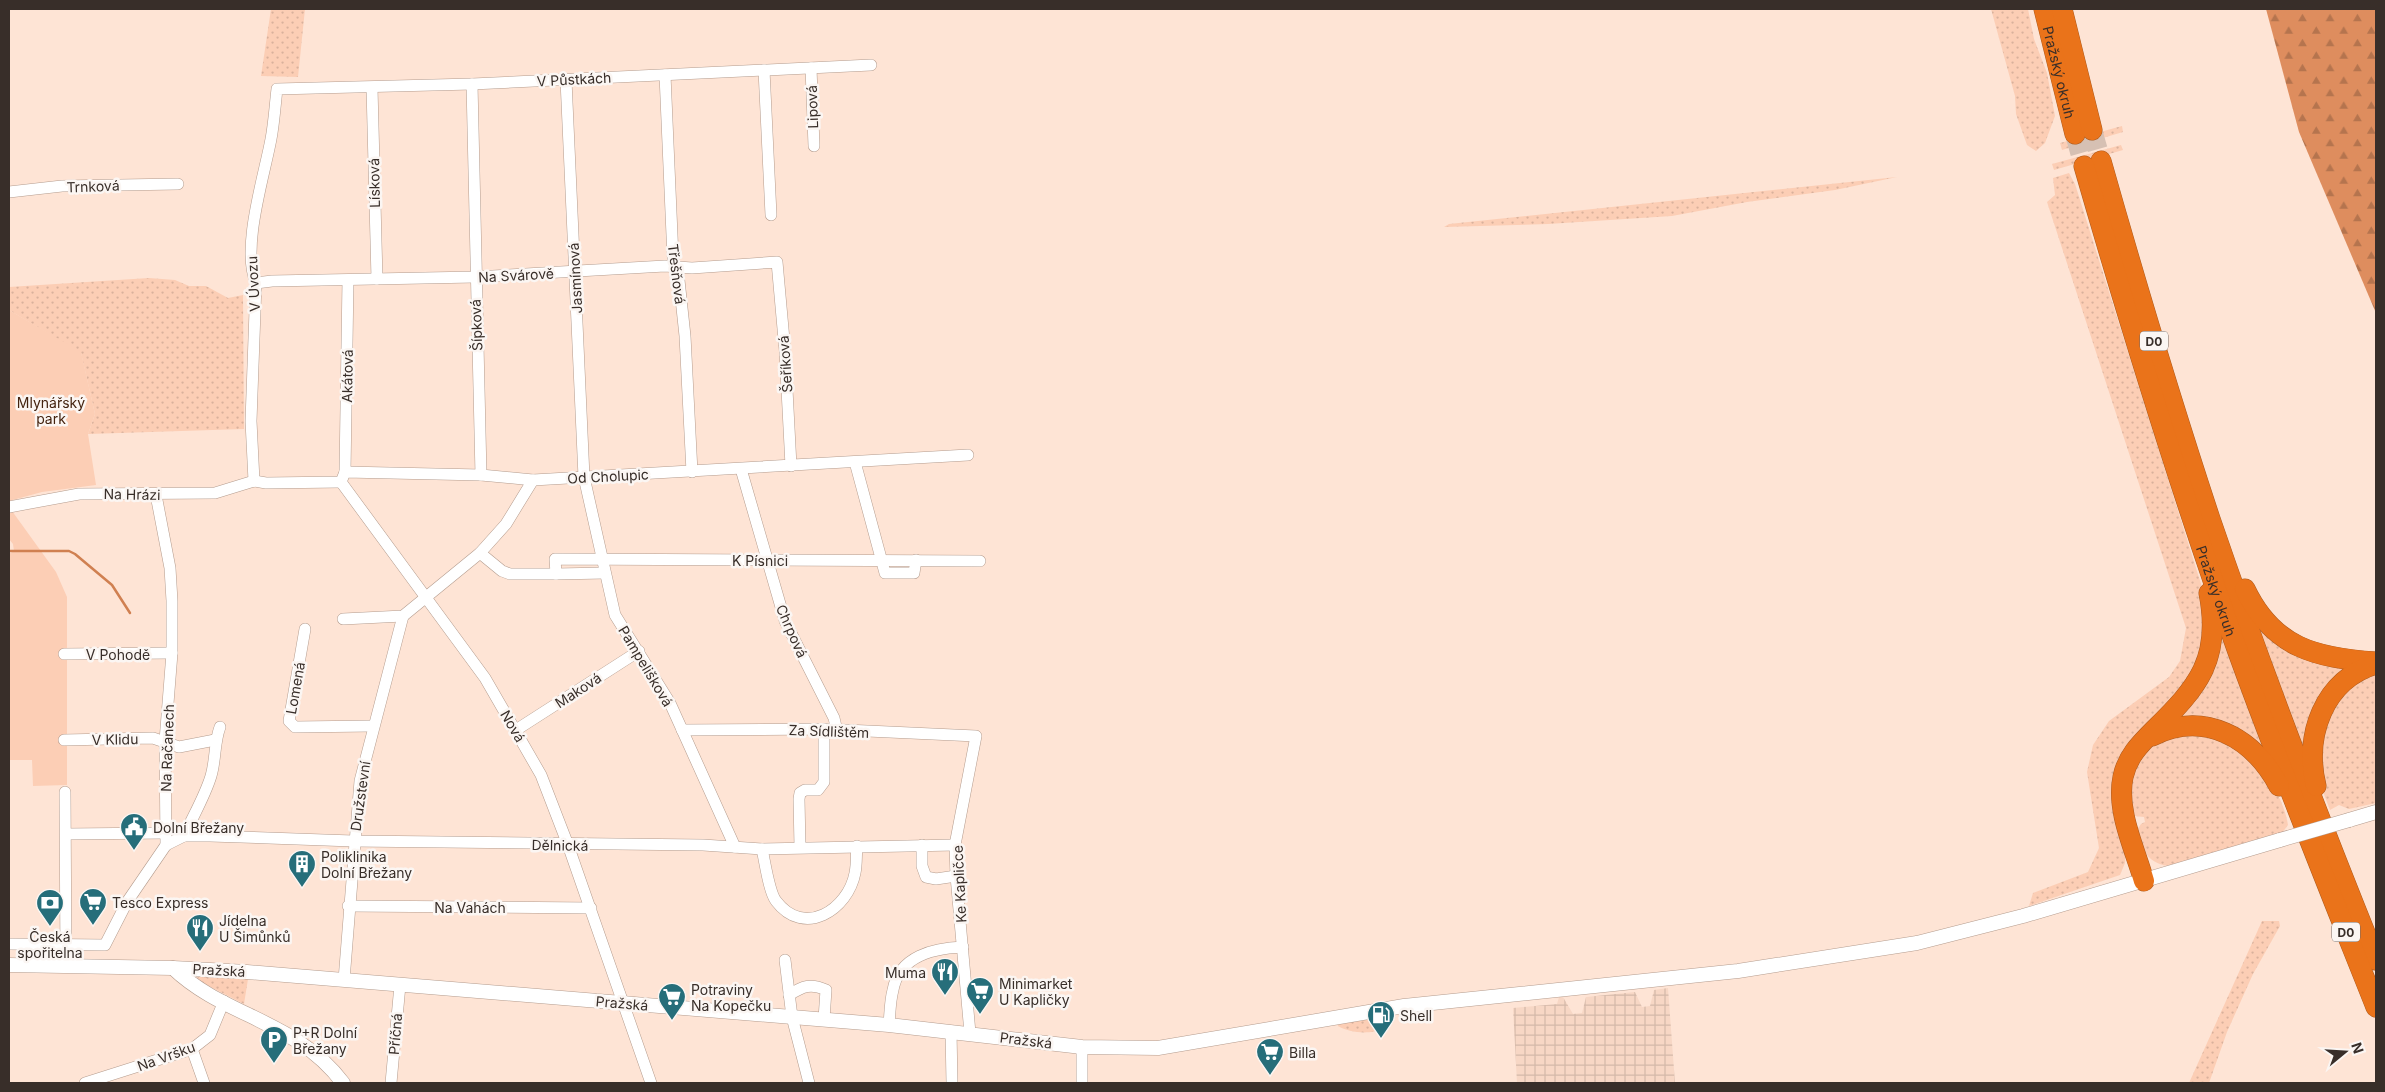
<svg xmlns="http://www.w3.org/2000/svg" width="2385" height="1092" font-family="Inter,sans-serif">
  <defs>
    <pattern id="industrial-grid" width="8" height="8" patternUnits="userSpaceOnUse" patternTransform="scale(1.25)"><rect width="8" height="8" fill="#f7d7c5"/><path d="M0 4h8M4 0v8" fill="none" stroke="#d4b9a9"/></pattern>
    <pattern id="grass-dots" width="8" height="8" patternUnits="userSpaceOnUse" patternTransform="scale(1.25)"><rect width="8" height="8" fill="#fcceb5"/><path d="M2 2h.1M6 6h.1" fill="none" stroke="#d9b19c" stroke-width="1.8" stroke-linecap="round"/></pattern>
    <pattern id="forest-firs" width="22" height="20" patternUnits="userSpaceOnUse" patternTransform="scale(1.25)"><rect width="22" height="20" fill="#de8d5e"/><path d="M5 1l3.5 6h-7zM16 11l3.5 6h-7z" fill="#b5744e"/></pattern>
  </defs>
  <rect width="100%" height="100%" fill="#fee4d5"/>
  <polygon fill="url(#industrial-grid)" points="1668,988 1675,1083 1517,1083 1513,1008 1557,1004 1559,997 1563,997 1573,1014 1582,1013 1586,997 1635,992 1642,1007 1650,1006 1654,990"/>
  <g fill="url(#grass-dots)">
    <polygon points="271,9 305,9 298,77 261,76"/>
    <polygon points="1991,9 2028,9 2034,39 2047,73 2055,116 2045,143 2036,151 2027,145 2016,114 2015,96"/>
    <polygon points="2122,126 2123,132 2062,150 2060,143"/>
    <polygon points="2121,145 2123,150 2054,170 2052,164"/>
    <polygon points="2069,173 2075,184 2202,587 2207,628 2196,665 2169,707 2118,759 2114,789 2126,845 2125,863 2120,875 2029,906 2033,893 2088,872 2099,848 2087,772 2093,745 2109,721 2169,677 2180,661 2186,628 2047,202 2055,195 2053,178"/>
    <polygon points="1897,177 1835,190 1747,202 1672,216 1548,224 1444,227 1449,224"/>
    <polygon points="149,278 175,280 189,286 206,286 228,298 243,295 244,429 88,434 95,414 81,353 9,310 9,287"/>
    <polygon points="2258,624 2355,668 2303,748"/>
    <polygon points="2219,627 2265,755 2172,721"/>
    <polygon points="2376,674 2376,803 2349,809 2339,805 2330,810 2320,784 2323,723 2351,684"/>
    <path d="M2206,733C2219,740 2236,746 2247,756C2267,773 2284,799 2288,825L2282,833L2168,866C2146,862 2143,850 2137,830L2141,824L2145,822L2144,817L2134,816C2118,796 2141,748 2163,738C2174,733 2193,735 2206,733Z"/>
    <polygon points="2262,921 2279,921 2280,926 2253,974 2227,1032 2209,1083 2189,1083"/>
    <polygon points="199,976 248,979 244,1004 199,981 197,978"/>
    <path d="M1394,1014C1390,1036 1355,1036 1338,1026L1336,1022Z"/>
  </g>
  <polygon fill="url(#forest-firs)" points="2266,9 2376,9 2376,313 2299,132"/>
  <g fill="#fcceb5">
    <polygon points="9,310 81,352 95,414 88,434 96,485 42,492 9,501"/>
    <polygon points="12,511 56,572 67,597 67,785 33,786 32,760 9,760 9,554 14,551 13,544 9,539 9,512"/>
  </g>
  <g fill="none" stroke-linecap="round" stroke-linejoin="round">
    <polyline stroke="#d08051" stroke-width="2.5" points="9,551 69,551 75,554 112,585 130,613"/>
    <g stroke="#d6c0b3" stroke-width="20" stroke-dasharray="20 10" stroke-linecap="butt">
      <polyline points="2092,130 2101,161"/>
      <polyline points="2075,134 2084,166"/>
    </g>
    <defs>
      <g id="minor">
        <polyline points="811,68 814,146"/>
        <polyline points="764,70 771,215"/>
        <polyline points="665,75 673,258 679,280 685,336 692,472"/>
        <polyline points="566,80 584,477 615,615 670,703 735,847"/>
        <polyline points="472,84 481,475"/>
        <polyline points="372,88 377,279"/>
        <polyline points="9,192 62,186 178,184"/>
        <polyline points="256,283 272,281 475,277 665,266 692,268 777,262 785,351 791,466"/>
        <polyline points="855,462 885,573 914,573 916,560"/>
        <polyline points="741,469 785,621 834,718 837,731"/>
        <polyline points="345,472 348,280"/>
        <path d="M254,481L251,421L256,283C241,248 264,177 271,139C274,123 275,106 277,89L472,84L871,65"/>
        <polyline points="254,481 266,483 341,482 345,472 481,475 533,480 968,455"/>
        <polyline points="341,482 485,678 541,775 568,845 651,1083"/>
        <polyline points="9,507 79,494 215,493 254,481"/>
        <polyline points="480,553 502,571 510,574 556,574 555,559 980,561"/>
        <polyline points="556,574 605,573"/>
        <polyline points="343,619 403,616 480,553 506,524 533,480"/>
        <polyline points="305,629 289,721 295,727 372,726"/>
        <polyline points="64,654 172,653"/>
        <polyline points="516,730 639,651"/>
        <polyline points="682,730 824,729 976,736 955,845 956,876 970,1033"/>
        <polyline points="64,740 153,738 179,747 215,740"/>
        <polyline points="65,792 66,965"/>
        <polyline points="66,834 166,833"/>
        <path d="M184,836C193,816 205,796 211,776C216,759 214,743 220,727"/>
        <polyline points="166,845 184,836 210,836 353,841 703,845 762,849 955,845"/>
        <polyline points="922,845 922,866 926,877 936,879 956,876"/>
        <polyline points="800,847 799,799 800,793 805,790 818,790 824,782 824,729"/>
        <path d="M762,849C765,862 769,892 776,901C804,938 848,910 855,873C857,864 856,854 857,846"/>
        <polyline points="348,906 591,908"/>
        <polyline points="9,944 105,945 127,902 166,845 165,741 172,653 172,601 170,568 156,495"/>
        <polyline points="785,960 792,1017 809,1083"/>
        <polyline points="344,980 360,781 403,616"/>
        <path d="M789,995C803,986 811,983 826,990L824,1019"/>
        <path d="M889,1025C890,1013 890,1001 893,990C899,956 934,948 963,947"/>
        <polyline points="951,1031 952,1083"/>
        <polyline points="192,1049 204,1083"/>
        <polyline points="85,1083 192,1049 210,1035 224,1001"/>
        <polyline points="391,1083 400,985"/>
        <polyline points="1082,1083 1082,1047"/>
      </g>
      <g id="tertiary">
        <polyline points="2349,820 2376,812"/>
        <polyline points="9,965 173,968 247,972 889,1025 1082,1047 1158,1048 1404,1006 1738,971 1917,943 2023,916 2280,840"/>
        <path d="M173,968C224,1017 296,1020 343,1083"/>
      </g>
      <g id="motorway">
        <path id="s1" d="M2044,9L2075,134"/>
        <polyline points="2062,9 2092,130"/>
        <path d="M2101,161C2135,281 2171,401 2210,519C2261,668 2317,814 2376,960"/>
        <path id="s2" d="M2084,166C2131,329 2181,492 2238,652C2281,771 2329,889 2376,1007"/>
        <path d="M2245,589C2273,648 2316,658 2376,662"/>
        <path d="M2152,736C2204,710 2253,737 2279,786"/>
        <path d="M2316,786C2304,736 2323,680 2376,664"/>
        <path d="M2144,881C2135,849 2116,811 2123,777C2127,757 2140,744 2154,730C2198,687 2222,659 2209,593"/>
      </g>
    </defs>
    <use href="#minor" stroke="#b49c8e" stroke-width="12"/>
    <use href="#tertiary" stroke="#b49c8e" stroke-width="15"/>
    <use href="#motorway" stroke="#ac5b1f" stroke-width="21"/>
    <use href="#minor" stroke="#fff" stroke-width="11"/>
    <use href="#tertiary" stroke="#fff" stroke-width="14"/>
    <use href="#motorway" stroke="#ea731a" stroke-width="20"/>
    <defs>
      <polyline id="tertiary-bridge" points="2280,840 2349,820"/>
    </defs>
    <use href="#tertiary-bridge" stroke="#b49c8e" stroke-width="15" stroke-linecap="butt"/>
    <use href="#tertiary-bridge" stroke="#fff" stroke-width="14"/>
  </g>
  <defs>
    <symbol id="civic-pin" viewBox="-11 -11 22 30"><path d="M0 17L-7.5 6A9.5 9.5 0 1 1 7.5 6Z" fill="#266e7a" stroke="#fbf6f3"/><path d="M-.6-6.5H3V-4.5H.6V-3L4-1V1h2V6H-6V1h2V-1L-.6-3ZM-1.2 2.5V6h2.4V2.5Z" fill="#fff"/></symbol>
    <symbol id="building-pin" viewBox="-11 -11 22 30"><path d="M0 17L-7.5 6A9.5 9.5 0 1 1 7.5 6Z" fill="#266e7a" stroke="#fbf6f3"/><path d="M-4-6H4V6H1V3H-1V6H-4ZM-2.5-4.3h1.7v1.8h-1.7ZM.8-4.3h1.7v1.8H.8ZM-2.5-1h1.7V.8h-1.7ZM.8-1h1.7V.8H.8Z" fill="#fff"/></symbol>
    <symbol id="supermarket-pin" viewBox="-11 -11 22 30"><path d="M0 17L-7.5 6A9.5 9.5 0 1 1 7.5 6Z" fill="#266e7a" stroke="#fbf6f3"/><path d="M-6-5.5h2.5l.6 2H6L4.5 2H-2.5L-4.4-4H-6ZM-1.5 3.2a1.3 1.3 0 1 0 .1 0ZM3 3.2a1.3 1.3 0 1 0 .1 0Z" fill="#fff"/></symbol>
    <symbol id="bank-pin" viewBox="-11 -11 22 30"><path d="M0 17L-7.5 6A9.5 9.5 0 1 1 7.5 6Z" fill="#266e7a" stroke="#fbf6f3"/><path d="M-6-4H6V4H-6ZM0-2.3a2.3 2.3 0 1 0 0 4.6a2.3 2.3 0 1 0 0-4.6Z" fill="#fff"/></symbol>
    <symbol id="restaurant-pin" viewBox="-11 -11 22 30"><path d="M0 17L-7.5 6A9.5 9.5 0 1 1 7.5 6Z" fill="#266e7a" stroke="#fbf6f3"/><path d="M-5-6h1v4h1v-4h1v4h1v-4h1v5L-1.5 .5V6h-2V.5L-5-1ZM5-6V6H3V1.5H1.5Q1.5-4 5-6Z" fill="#fff"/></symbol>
    <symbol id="fuel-pin" viewBox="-11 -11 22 30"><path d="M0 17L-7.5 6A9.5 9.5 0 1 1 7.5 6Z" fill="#266e7a" stroke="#fbf6f3"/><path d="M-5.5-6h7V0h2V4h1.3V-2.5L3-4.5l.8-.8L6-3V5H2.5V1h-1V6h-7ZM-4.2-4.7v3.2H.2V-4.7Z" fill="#fff"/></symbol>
    <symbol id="parking-pin" viewBox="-11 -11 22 30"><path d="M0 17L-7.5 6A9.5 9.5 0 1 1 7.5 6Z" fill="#266e7a" stroke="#fbf6f3"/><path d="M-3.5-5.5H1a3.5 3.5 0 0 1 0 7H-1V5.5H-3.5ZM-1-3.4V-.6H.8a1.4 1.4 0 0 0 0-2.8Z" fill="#fff"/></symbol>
  </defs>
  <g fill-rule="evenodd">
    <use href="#civic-pin" x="118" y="811" width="32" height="43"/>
    <use href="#building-pin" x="286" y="848" width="32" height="43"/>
    <use href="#supermarket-pin" x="77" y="886" width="32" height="43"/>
    <use href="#bank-pin" x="34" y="887" width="32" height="43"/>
    <use href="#restaurant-pin" x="184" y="912" width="32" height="43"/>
    <use href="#restaurant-pin" x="929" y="956" width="32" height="43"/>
    <use href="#supermarket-pin" x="964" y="975" width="32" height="43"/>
    <use href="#supermarket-pin" x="656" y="981" width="32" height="43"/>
    <use href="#fuel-pin" x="1365" y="999" width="32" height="43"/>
    <use href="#parking-pin" x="258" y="1024" width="32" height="43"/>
    <use href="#supermarket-pin" x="1254" y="1036" width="32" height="43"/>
  </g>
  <g text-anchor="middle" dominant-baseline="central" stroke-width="5" stroke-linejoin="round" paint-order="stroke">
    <g fill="#fbf6f3" stroke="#726a66" stroke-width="1">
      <rect x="2140" y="331.5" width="28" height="19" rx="4"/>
      <rect x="2332" y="922.5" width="28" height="19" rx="4"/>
    </g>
    <g font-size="12" font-weight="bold" fill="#382e29">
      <text x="2154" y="341">D0</text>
      <text x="2346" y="932">D0</text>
    </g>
    <g font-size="14" fill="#382e29" stroke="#fbf6f3">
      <text stroke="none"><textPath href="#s1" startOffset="65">Pražský okruh</textPath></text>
      <text transform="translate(574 79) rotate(-3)">V Půstkách</text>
      <text transform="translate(812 107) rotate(-92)">Lipová</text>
      <text transform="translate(374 183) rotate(-91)">Lísková</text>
      <text transform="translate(93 186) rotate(-2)">Trnková</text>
      <text transform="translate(677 274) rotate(83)">Třešňová</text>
      <text transform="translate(516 275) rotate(-3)">Na Svárově</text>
      <text transform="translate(575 278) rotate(-93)">Jasmínová</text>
      <text transform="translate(253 284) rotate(-93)">V Úvozu</text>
      <text transform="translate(476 325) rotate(-92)">Šípková</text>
      <text transform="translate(785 364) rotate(-94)">Šeříková</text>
      <text transform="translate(347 376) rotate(-89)">Akátová</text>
      <text transform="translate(608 476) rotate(-3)">Od Cholupic</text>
      <text transform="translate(132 494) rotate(1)">Na Hrázi</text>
      <text x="760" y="560">K Písnici</text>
      <text stroke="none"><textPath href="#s2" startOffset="445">Pražský okruh</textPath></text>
      <text transform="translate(792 631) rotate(66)">Chrpová</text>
      <text x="118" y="654">V Pohodě</text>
      <text transform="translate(646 666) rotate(59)">Pampelišková</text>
      <text transform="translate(295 688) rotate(-80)">Lomená</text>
      <text transform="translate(578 690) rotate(-33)">Maková</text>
      <text transform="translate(513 726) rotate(60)">Nová</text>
      <text transform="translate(829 731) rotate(2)">Za Sídlištěm</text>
      <text transform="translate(115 739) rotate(-1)">V Klidu</text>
      <text transform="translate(167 748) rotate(-88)">Na Račanech</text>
      <text transform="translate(360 796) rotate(-82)">Družstevní</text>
      <text transform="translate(560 845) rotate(1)">Dělnická</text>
      <text transform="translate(959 884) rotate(-93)">Ke Kapličce</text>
      <text x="470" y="907">Na Vahách</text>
      <text transform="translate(219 970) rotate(3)">Pražská</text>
      <text transform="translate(622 1003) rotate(5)">Pražská</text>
      <text transform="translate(395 1034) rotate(-85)">Příčná</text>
      <text transform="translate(1026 1040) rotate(7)">Pražská</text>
      <text transform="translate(166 1056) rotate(-20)">Na Vršku</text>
    </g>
    <g font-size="14" fill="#44230f" stroke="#fbf6f3">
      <text x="51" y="402">Mlynářský<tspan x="51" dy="16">park</tspan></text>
    </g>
    <g font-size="14" fill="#382e29" stroke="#fbf6f3" text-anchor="start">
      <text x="153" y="827">Dolní Břežany</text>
      <text x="321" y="856">Poliklinika<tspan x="321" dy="16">Dolní Břežany</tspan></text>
      <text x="112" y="902">Tesco Express</text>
      <text x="219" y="920">Jídelna<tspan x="219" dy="16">U Šimůnků</tspan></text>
      <text x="50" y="936" text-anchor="middle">Česká<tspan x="50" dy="16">spořitelna</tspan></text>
      <text x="926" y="972" text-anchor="end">Muma</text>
      <text x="999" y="983">Minimarket<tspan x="999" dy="16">U Kapličky</tspan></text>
      <text x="691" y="989">Potraviny<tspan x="691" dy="16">Na Kopečku</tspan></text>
      <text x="1400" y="1015">Shell</text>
      <text x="293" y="1032">P+R Dolní<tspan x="293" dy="16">Břežany</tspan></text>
      <text x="1289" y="1052">Billa</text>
    </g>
  </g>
  <rect width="2385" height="1092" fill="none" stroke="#382e29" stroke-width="20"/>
  <g transform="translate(2345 1052) rotate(72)" stroke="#fbf6f3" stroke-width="4" paint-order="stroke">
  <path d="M0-4L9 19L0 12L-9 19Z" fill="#382e29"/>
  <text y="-8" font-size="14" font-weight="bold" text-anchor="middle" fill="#382e29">N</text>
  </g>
</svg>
